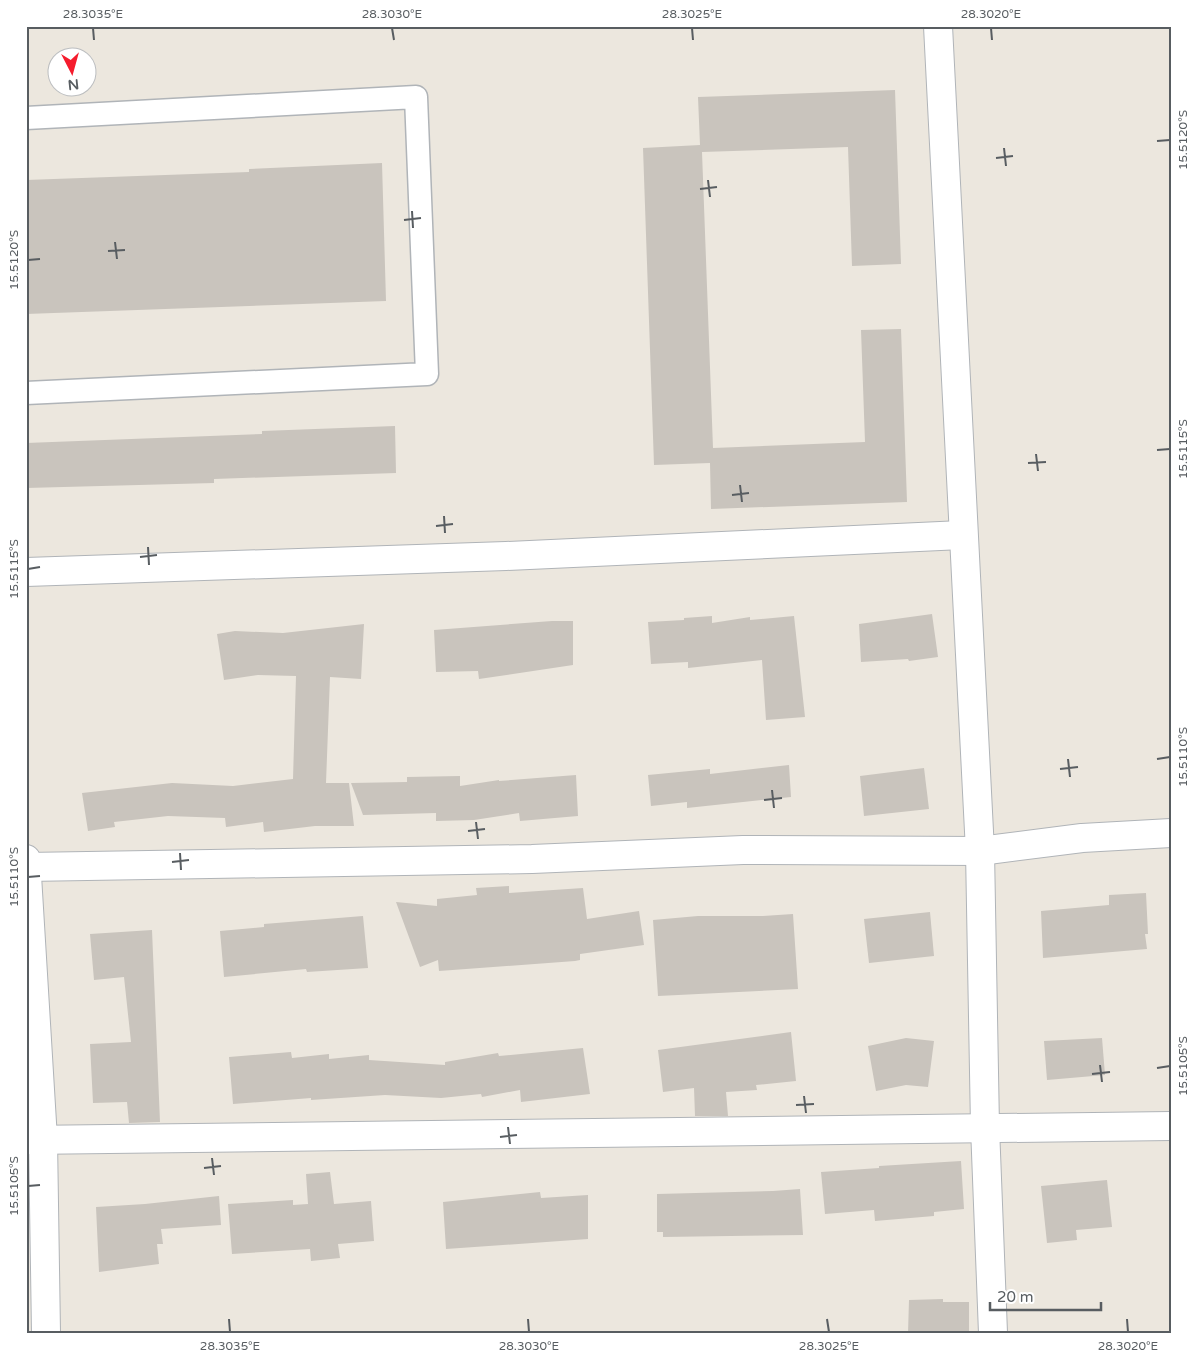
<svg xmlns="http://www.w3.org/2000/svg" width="1197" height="1359" font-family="'Varela Round',sans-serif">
  <rect width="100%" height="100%" fill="#ece7de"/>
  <g fill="#c9c4bd">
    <polygon points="895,90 901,264 852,266 848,147 702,152 713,448 865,442 861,330 901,329 907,502 711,509 710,463 654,465 643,148 700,145 698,97"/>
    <polygon points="382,163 386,301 26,314 26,180 249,172 249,169"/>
    <polygon points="395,426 396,473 214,479 214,483 26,488 26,443 262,434 262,431"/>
    <polygon points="932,614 938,657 909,661 908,659 861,662 859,624"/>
    <polygon points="712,616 712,623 750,617 750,620 794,616 805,717 766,720 762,660 688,668 688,662 651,664 648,622 684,620 684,618"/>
    <polygon points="552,621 573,621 573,665 479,679 478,671 436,672 434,630"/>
    <polygon points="364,624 361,679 330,677 326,783 349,783 354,826 315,826 264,832 263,822 226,827 225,818 168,816 114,822 115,827 88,831 82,793 172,783 233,786 293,779 296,676 258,675 224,680 217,634 235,631 283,633"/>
    <polygon points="789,765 791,797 687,808 687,802 651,806 648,775 710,769 710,774"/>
    <polygon points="924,768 929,809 864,816 860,776"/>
    <polygon points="576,775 578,816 520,821 519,813 474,820 436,821 436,813 363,815 351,783 407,782 407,777 460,776 460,786 499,780 499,781"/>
    <polygon points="509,886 509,893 583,888 587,919 639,911 644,945 580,954 580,960 575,961 439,971 438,960 420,967 396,902 437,906 437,899 477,895 476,888"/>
    <polygon points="1146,893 1148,934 1145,934 1147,949 1043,958 1041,911 1109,905 1109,895"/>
    <polygon points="930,912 934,956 869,963 864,919"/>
    <polygon points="793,914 798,989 658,996 653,920 698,916 763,916"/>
    <polygon points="363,916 368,968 307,972 306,969 224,977 220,931 264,927 264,924"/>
    <polygon points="152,930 160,1122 129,1123 127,1102 93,1103 90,1044 131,1042 124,977 94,980 90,934"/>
    <polygon points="791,1032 796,1081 756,1085 757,1090 726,1092 728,1116 695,1116 694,1088 663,1092 658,1050"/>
    <polygon points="906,1038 934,1041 928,1087 906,1085 876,1091 868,1046"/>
    <polygon points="1102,1038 1105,1075 1047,1080 1044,1041"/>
    <polygon points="583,1048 590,1094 521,1102 520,1090 482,1097 481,1094 441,1098 385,1095 311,1100 311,1098 233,1104 229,1057 291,1052 292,1058 329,1054 329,1059 369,1055 369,1060 445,1065 445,1062 498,1053 499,1056"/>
    <polygon points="961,1161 964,1209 934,1212 934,1216 875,1221 874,1210 825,1214 821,1172 879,1168 879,1166"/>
    <polygon points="330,1172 334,1204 371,1201 374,1241 338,1244 340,1258 311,1261 310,1249 232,1254 228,1204 293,1200 293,1205 308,1204 306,1174"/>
    <polygon points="1107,1180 1112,1227 1076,1230 1077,1240 1047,1243 1041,1186"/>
    <polygon points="800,1189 803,1235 663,1237 663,1232 657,1232 657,1194 773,1191"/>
    <polygon points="540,1192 541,1198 588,1195 588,1239 446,1249 443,1202"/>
    <polygon points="219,1196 221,1225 161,1229 163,1244 157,1244 159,1264 99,1272 96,1207 145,1204"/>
    <polygon points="943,1299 943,1302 969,1302 969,1333 908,1333 909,1300"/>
  </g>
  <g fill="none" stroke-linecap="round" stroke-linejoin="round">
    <defs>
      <polyline id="service" points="26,118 416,97 427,374 26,393"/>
      <g id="minor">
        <polyline points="938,26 980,851 985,1127 993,1333"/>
        <polyline points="26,572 506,556 962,535"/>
        <polyline points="26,859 43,1139 46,1333"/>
        <polyline points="26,867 532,859 743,850 980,851 1082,838 1171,833"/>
        <polyline points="26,1140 1171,1126"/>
      </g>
    </defs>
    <use href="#service" stroke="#b0b4b8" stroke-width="25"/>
    <use href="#minor" stroke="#b0b4b8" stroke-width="30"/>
    <use href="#service" stroke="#fff" stroke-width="22"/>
    <use href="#minor" stroke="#fff" stroke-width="28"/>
  </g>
  <path fill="none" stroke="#585d61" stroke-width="2" d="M93,28L94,40M392,28L394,40M692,28L693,40M991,28L992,40M1157,141L1170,140M1004,148L1006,166M996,158L1013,156M708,180L710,197M700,189L717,187M412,211L413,228M404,220L421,218M115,242L117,259M108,251L125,250M28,260L40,259M1157,450L1170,449M1036,454L1038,471M1028,463L1046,462M740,485L742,502M732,495L749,493M444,516L445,533M436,526L453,524M148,547L149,565M140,557L157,555M28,569L40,567M1068,759L1070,777M1157,759L1170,757M1060,769L1078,767M772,790L774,808M764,800L782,798M476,822L478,839M468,831L485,829M180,853L181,870M172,862L189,860M28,877L40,876M1100,1065L1102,1082M1157,1068L1170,1066M1092,1074L1110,1072M804,1096L806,1113M796,1105L814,1104M508,1127L510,1144M500,1137L517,1135M212,1158L214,1175M204,1168L221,1166M28,1186L40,1185M229,1319L230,1332M528,1319L529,1332M827,1319L829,1332M1127,1319L1128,1332"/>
  <rect width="1197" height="1359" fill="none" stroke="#ffffff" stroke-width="55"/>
  <g transform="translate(72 72) rotate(174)"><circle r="24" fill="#ffffff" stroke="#bcbec0"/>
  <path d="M0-4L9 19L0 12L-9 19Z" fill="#f51c2d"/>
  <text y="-8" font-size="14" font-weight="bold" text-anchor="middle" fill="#585d61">N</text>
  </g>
  <path d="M990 1302v8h111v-8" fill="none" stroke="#585d61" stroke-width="2.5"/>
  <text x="997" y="1302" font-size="15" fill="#585d61" stroke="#ffffff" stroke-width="4" paint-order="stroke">20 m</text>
  <rect x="28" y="28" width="1142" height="1304" fill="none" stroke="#585d61" stroke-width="2"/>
  <g font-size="12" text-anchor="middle" fill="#585d61">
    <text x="93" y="18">28.3035°E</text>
    <text x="392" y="18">28.3030°E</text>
    <text x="692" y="18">28.3025°E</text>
    <text x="991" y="18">28.3020°E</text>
    <text transform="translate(1183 140) rotate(-90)" y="4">15.5120°S</text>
    <text transform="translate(14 260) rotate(-90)" y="4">15.5120°S</text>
    <text transform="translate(1183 449) rotate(-90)" y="4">15.5115°S</text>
    <text transform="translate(14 569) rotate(-90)" y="4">15.5115°S</text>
    <text transform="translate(1183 757) rotate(-90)" y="4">15.5110°S</text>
    <text transform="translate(14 877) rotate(-90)" y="4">15.5110°S</text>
    <text transform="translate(1183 1066) rotate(-90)" y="4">15.5105°S</text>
    <text transform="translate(14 1186) rotate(-90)" y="4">15.5105°S</text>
    <text x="230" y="1350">28.3035°E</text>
    <text x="529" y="1350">28.3030°E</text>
    <text x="829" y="1350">28.3025°E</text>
    <text x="1128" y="1350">28.3020°E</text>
  </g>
</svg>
